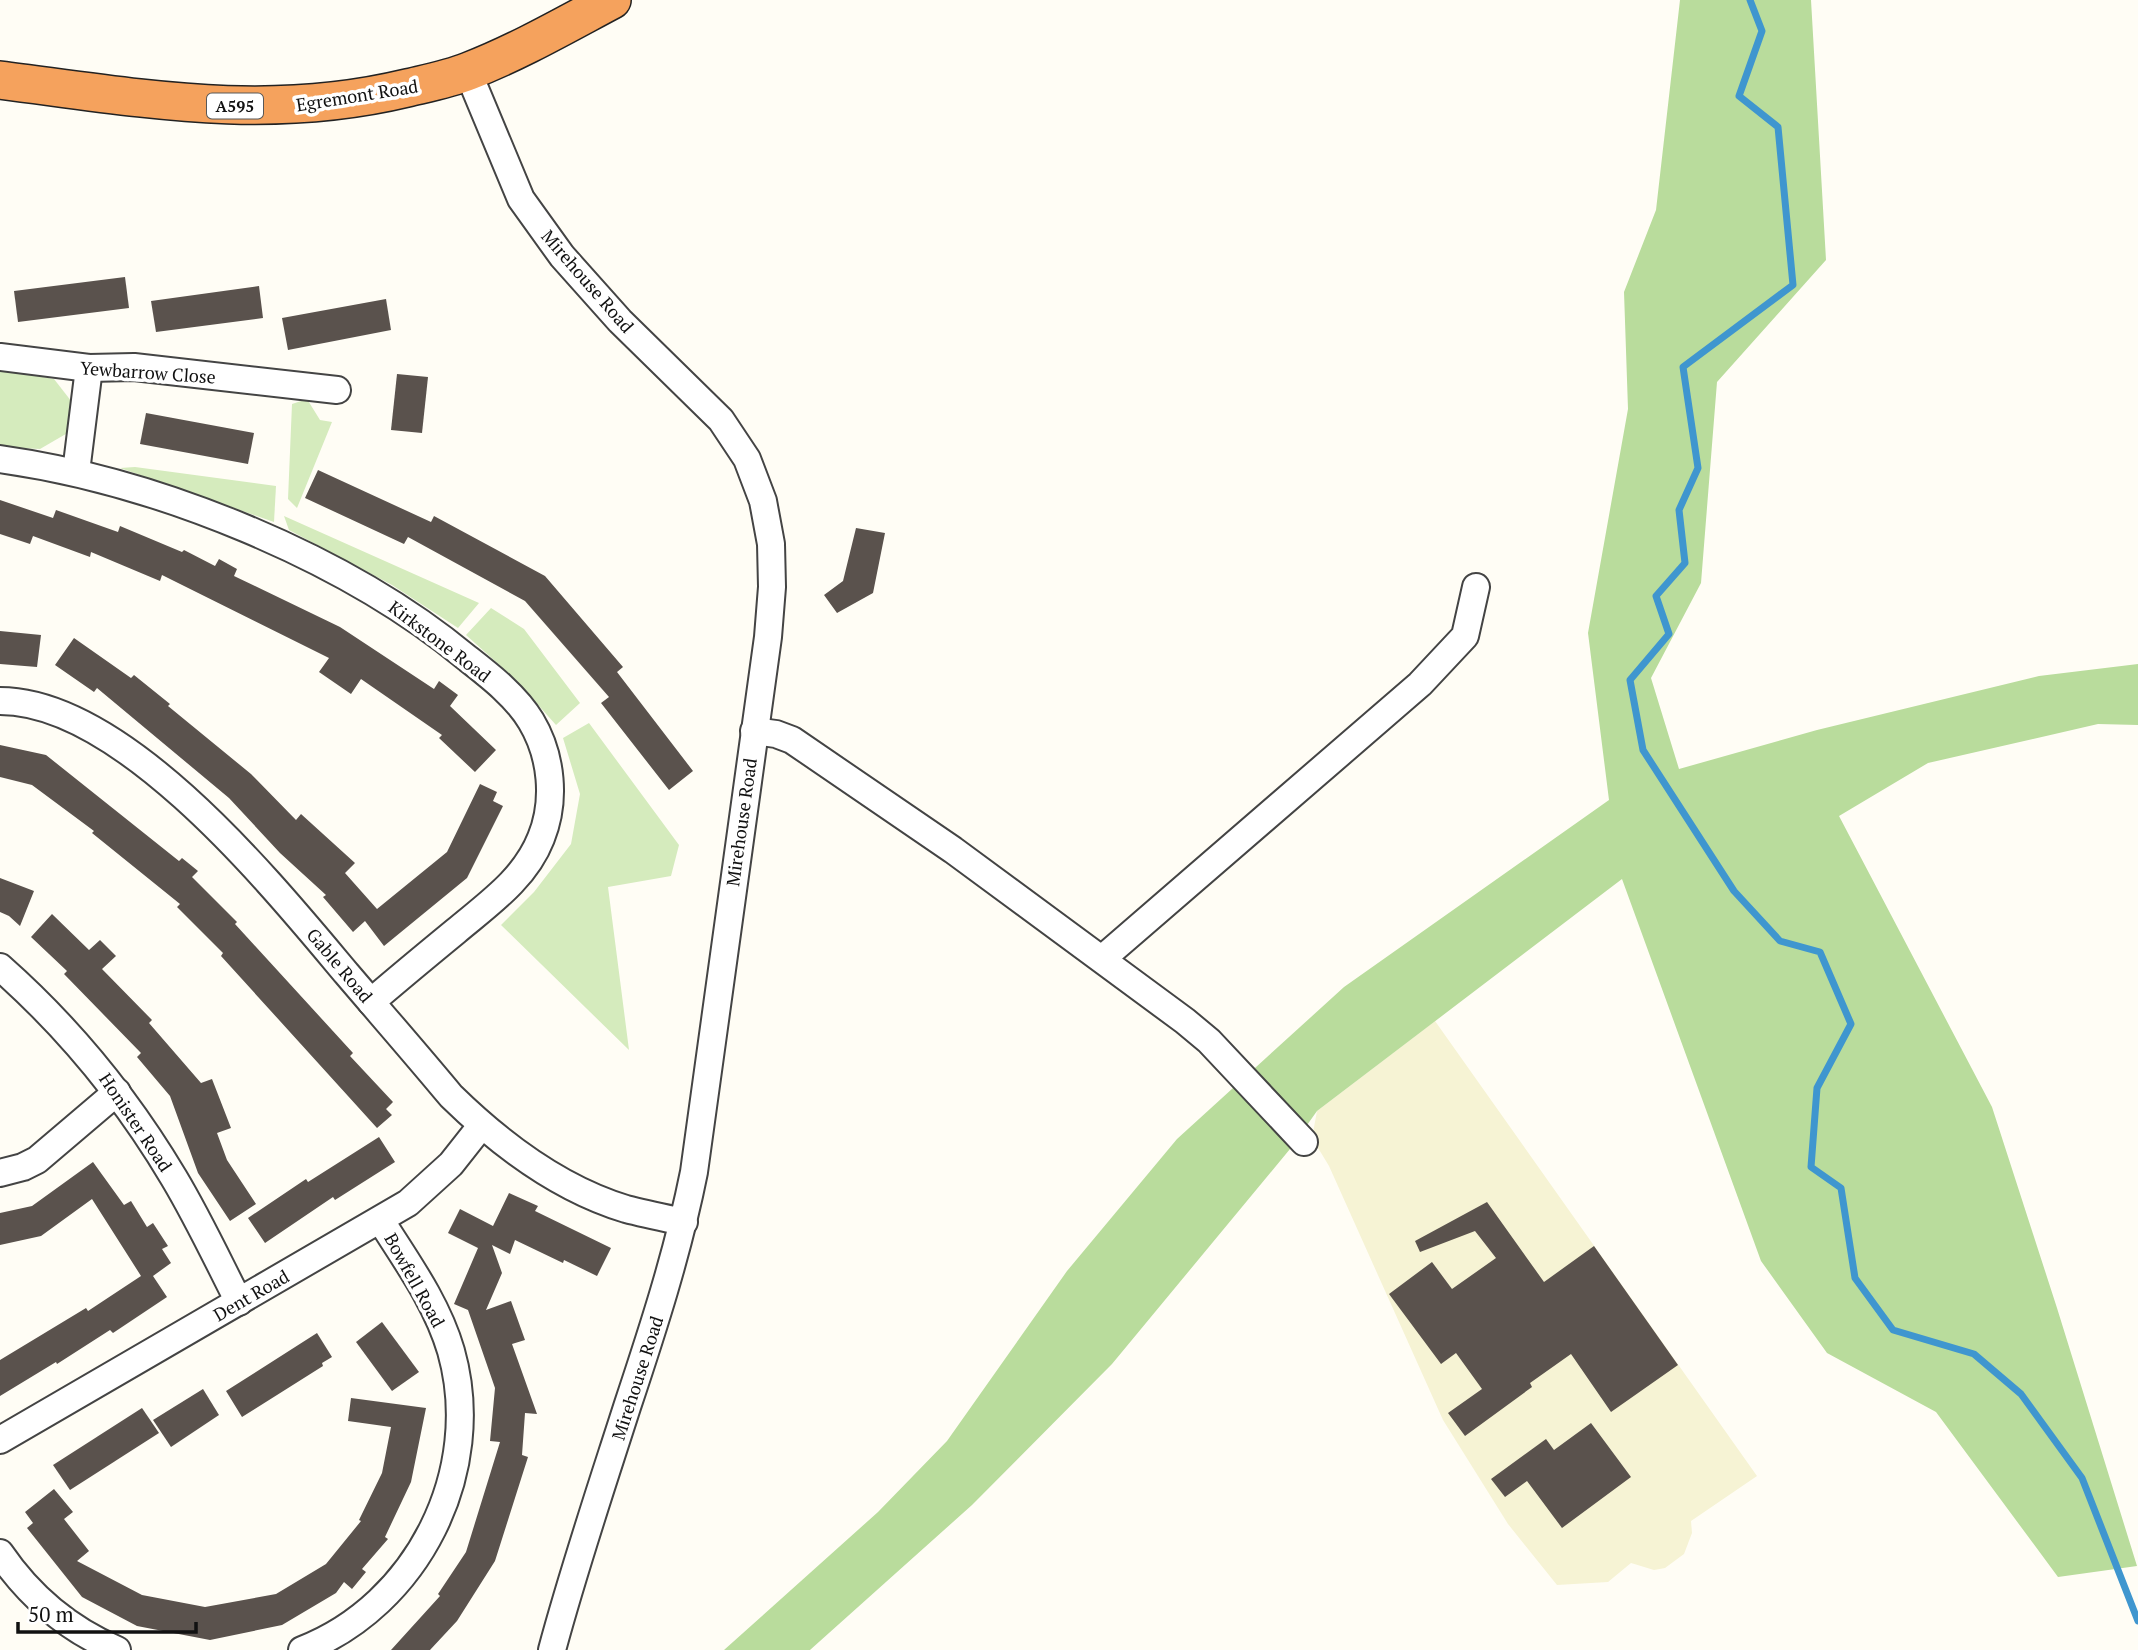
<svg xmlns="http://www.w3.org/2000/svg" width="2138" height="1650" font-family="'PT Serif',serif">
  <rect width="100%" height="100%" fill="#fffdf5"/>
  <polygon fill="#f6f3d4" points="1435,1021 1757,1476 1691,1521 1692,1533 1684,1554 1665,1568 1654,1570 1631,1563 1608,1582 1557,1585 1508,1524 1443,1420 1329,1166 1312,1138 1317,1111"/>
  <g fill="#d5ebbd">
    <polygon points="0,369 54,379 75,406 71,431 40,449 0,447"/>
    <polygon points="307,399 320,420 332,422 297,508 288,499 292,404"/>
    <polygon points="135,467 276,486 274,522 120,468"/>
    <polygon points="284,516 479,603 458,628 392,585 289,530"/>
    <polygon points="491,608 524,629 580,703 556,725 515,679 466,635"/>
    <polygon points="589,723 679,845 671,876 608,887 629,1050 501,925 534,892 571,844 580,794 563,738"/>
  </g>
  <polygon fill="#b9dc9c" points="1680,0 1811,0 1826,260 1717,382 1701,583 1651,678 1679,769 1817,730 2039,676 2138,664 2138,725 2098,724 1928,763 1839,816 1992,1107 2057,1308 2137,1566 2058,1577 1936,1412 1827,1353 1761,1261 1622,879 1317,1111 1290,1149 1112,1364 972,1505 810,1650 724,1650 878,1512 947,1441 1067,1271 1177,1139 1344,987 1609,800 1588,633 1628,409 1624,292 1656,210"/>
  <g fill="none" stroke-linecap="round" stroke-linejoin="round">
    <polyline stroke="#3f96cf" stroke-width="7" points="1750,0 1762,31 1739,96 1778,127 1793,285 1683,367 1698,468 1679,510 1685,563 1656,596 1669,634 1630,680 1643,750 1734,891 1780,941 1820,952 1851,1024 1817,1088 1811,1167 1841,1188 1855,1278 1893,1330 1974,1354 2021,1394 2082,1478 2138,1621"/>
  </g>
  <g fill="#5a524d">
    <polygon points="125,277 129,308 18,322 14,291"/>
    <polygon points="259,286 263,318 156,332 151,301"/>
    <polygon points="386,299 391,330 288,350 282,318"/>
    <polygon points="397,374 428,377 422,433 391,430"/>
    <polygon points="146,413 254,433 248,464 140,444"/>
    <polygon points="318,470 431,522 434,516 545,576 623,667 617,672 693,771 669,790 601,703 609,697 525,601 408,537 404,544 305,498"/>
    <polygon points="0,500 53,518 56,510 118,532 120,526 182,552 184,550 215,566 219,559 237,569 234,576 340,627 434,689 439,681 458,695 450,706 496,750 475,772 439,738 442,735 361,679 351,694 319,672 329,658 162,575 160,581 91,552 90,557 33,536 30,544 0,534"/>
    <polygon points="856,528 885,533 873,593 837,613 824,595 843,581"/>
    <polygon points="0,631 41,635 37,667 0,664"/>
    <polygon points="74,638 131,678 134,675 170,704 168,706 251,774 296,820 301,814 355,863 345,873 377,909 447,852 480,784 497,792 493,801 503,806 467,878 384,946 365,921 353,932 323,897 326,895 280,853 229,798 97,688 94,692 55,665"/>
    <polygon points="0,745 46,755 179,861 182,858 198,871 192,877 237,922 235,924 353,1053 350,1056 393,1102 386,1109 392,1115 377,1128 221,956 223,953 177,907 180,904 92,833 94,831 32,785 0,777"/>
    <polygon points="0,878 34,891 20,926 9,916 0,912"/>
    <polygon points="52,914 89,950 100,940 116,956 102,969 152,1020 149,1023 201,1083 212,1079 231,1128 217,1133 227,1160 256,1204 230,1221 198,1173 170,1096 137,1057 141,1053 64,974 67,971 31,937"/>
    <polygon points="379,1137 395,1162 335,1200 333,1197 265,1243 248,1218 306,1179 308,1182"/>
    <polygon points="93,1162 124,1205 131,1201 147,1227 153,1223 168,1246 162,1249 171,1263 153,1276 167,1297 113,1333 110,1330 57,1364 56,1362 0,1396 0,1360 86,1308 88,1311 141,1276 92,1199 41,1236 0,1245 0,1213 32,1206"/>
    <polygon points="509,1193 538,1206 535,1211 611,1248 597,1276 564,1260 563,1263 515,1240 510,1254 492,1245 502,1273 486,1310 511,1301 525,1340 512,1344 537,1414 525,1413 522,1455 528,1457 495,1561 457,1621 430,1650 391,1650 440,1596 438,1594 466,1552 500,1442 490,1441 495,1388 468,1310 454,1304 478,1248 448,1233 460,1209 493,1226"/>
    <polygon points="1487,1202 1544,1282 1594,1246 1678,1365 1611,1412 1571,1354 1530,1383 1532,1387 1465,1436 1448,1413 1482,1389 1456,1353 1441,1364 1389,1294 1432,1262 1452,1289 1496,1258 1475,1231 1420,1252 1415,1241"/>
    <polygon points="382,1322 419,1372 392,1391 356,1342"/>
    <polygon points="317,1333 332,1357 322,1363 323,1366 242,1417 226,1391"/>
    <polygon points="203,1389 219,1415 171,1447 153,1420"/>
    <polygon points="351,1398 426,1408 411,1482 385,1537 388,1539 362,1569 366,1572 352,1589 344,1582 336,1593 282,1625 210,1640 137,1626 82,1597 27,1528 33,1523 25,1512 54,1489 73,1512 64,1519 89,1551 77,1561 142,1595 205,1607 276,1594 326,1564 361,1521 359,1520 382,1473 391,1427 348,1421"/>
    <polygon points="142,1408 159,1433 70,1490 53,1465"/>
    <polygon points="1591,1423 1631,1477 1562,1528 1527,1481 1505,1497 1491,1479 1546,1439 1554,1450"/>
  </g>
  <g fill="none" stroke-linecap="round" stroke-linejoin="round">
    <defs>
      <g id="minor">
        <path d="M468,72L521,199L562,256L620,321L721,420L747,459L763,501L771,544L772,587L768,637L694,1172C678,1252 653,1329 627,1407C601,1488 574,1568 552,1650"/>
        <polyline points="0,357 89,368 134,367 337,390"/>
        <path d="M0,459C157,481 345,557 467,658C490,676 516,696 531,721C552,756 556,801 541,838C525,879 488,904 456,931C428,954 399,978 371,1002"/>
        <polyline points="76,472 89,368"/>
        <path d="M0,701C124,701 273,886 347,974C382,1015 417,1055 451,1096C500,1144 560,1189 626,1209C645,1214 665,1218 684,1222"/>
        <polyline points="754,731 776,734 792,740 953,850 1185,1021 1209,1041 1304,1142"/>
        <polyline points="1103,958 1420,684 1465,636 1476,587"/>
        <path d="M0,967C69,1028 127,1099 174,1178C198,1218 218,1261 239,1302"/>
        <polyline points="0,1173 23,1167 37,1160 117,1092"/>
        <polyline points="0,1440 408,1203 451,1164 481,1126"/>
        <path d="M0,1553C30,1597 68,1629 117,1650"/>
        <path d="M302,1650C418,1605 485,1471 451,1351C437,1303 407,1262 381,1221"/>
      </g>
      <path id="highway" d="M0,80C141,98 266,122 407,88C428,83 449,79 469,71C518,52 565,25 612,0"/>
    </defs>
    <use href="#minor" stroke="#444" stroke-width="30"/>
    <use href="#highway" stroke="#222" stroke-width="40"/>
    <use href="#minor" stroke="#fff" stroke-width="26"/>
    <use href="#highway" stroke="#f5a25d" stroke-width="37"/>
  </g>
  <g text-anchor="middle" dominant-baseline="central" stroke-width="7" stroke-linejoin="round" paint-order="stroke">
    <rect fill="#fff" stroke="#585858" stroke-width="2" x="207" y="93.5" width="56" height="25" rx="5"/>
    <g font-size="16" font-weight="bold" fill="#111">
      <text x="235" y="106">A595</text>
    </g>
    <g font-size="18" fill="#111" stroke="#fff">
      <text transform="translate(357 95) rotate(-9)">Egremont Road</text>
      <text transform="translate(588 281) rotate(49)">Mirehouse Road</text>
      <text transform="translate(148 372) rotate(4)">Yewbarrow Close</text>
      <text transform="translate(440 641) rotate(37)">Kirkstone Road</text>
      <text transform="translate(741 822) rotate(-82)">Mirehouse Road</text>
      <text transform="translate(340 965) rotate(50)">Gable Road</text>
      <text transform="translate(136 1122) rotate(56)">Honister Road</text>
      <text transform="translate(415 1280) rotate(61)">Bowfell Road</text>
      <text transform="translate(251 1295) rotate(-30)">Dent Road</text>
      <text transform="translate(637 1378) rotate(-72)">Mirehouse Road</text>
    </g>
  </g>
  <path d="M18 1622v10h178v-10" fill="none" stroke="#111111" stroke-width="3.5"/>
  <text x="28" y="1622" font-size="21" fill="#111111" stroke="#ffffff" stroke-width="5" paint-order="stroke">50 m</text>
</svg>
